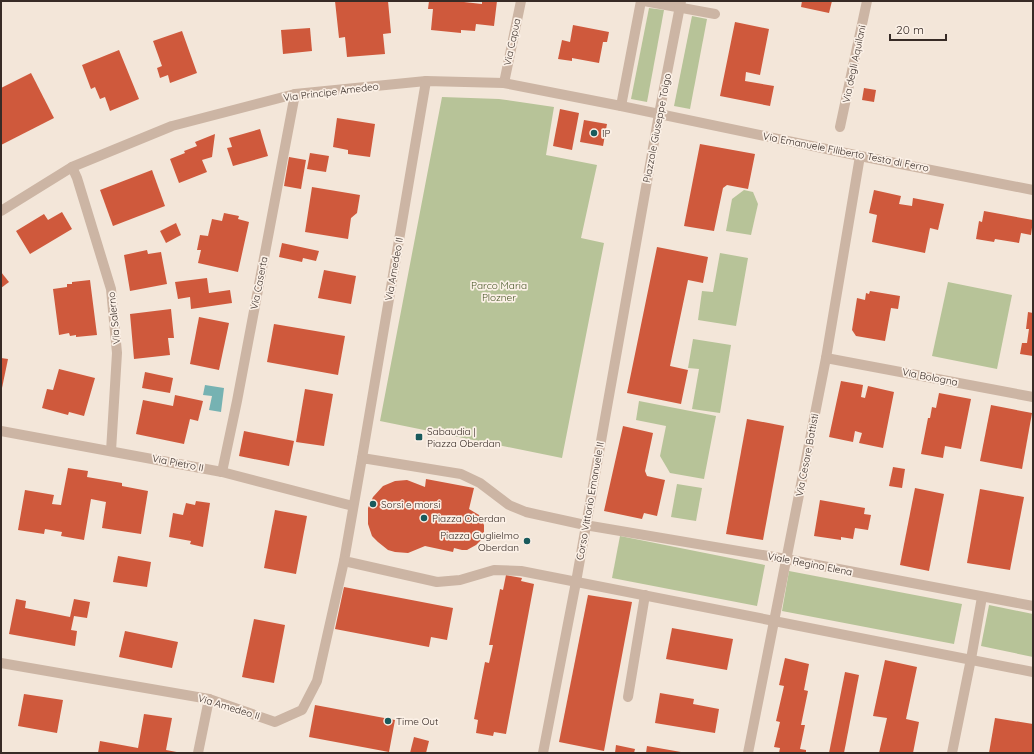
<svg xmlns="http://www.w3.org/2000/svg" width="1034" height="754" font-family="Quicksand,sans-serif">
  <rect width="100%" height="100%" fill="#f3e6d9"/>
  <g fill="#b7c398">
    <polygon points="649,8 664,10 647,102 631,99"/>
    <polygon points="692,16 707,19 690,109 674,106"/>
    <polygon points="442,97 499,99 554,107 546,155 597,165 581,238 604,243 562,458 380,421"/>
    <polygon points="744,190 753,192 758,204 751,235 726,231 732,199"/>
    <polygon points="720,253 748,258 736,326 698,320 702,291 713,292"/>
    <polygon points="948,282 1012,295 997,369 932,356"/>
    <polygon points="693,339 731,345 720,413 692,409 699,369 688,368"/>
    <polygon points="639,401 716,416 704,479 670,473 660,456 666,426 636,420"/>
    <polygon points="677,484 702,488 696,521 671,517"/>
    <polygon points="620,536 765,565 757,606 612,578"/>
    <polygon points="789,571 962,604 954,644 782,611"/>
    <polygon points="989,605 1033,614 1033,657 981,646"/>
  </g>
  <polygon fill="#76b2b2" points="205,385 224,388 221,412 209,410 212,396 203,395"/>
  <g fill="#cf593c">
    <polygon points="335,1 388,1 391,33 383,34 385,54 347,57 345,37 339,38"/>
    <polygon points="429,1 464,1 464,2 482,4 482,1 497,1 494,26 476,24 475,31 461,30 461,33 431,30 433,9 428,9"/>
    <polygon points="802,1 832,1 829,13 801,7"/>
    <polygon points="735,22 769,29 760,75 746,72 745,81 774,86 770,106 720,96"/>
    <polygon points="573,25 609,32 607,42 603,42 599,63 572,58 572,61 558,59 562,40 570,42"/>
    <polygon points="310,28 312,51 283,54 281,30"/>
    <polygon points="182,31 197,73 170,83 168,75 160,78 157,68 162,66 153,41"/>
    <polygon points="119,50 139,99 110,111 105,97 100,99 95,87 91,89 82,65"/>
    <polygon points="31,73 54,118 1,145 1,88"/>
    <polygon points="864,88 876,90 874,102 862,100"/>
    <polygon points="560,109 579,113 572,150 553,146"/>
    <polygon points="337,118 375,124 370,157 348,154 348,150 333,147"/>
    <polygon points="584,120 607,124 603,146 580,142"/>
    <polygon points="260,129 268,156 233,166 227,148 232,147 229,138"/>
    <polygon points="215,134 212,157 202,160 207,172 179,183 170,159 185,153 184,151 197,146 195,142"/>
    <polygon points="700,144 755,154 748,189 727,185 723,188 714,231 684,226"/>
    <polygon points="310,153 329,156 326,172 307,169"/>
    <polygon points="289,157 306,160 301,189 284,186"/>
    <polygon points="152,170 165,206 113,226 100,190"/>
    <polygon points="312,187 360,195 357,213 351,218 348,239 305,232"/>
    <polygon points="874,190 901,196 899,204 912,206 913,198 944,204 938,230 930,228 925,253 872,242 877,215 869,213"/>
    <polygon points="984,211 1033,220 1031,235 1021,233 1019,243 995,239 994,242 976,239 979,221 982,222"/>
    <polygon points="62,212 72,229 30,254 16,231 44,214 48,220"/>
    <polygon points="224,213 239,216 238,219 249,222 238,272 198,263 201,250 197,250 200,235 208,236 212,219 222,221"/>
    <polygon points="176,223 181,235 166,243 160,231"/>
    <polygon points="282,243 319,251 316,261 303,258 302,262 279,257"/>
    <polygon points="657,247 708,257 703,283 688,280 670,366 688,370 681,404 627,393"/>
    <polygon points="147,250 148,254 161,252 167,284 130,291 124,255"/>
    <polygon points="324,270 356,276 351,304 318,298"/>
    <polygon points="1,272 9,282 1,288"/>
    <polygon points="207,278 209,293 230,290 232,303 191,309 190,297 178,299 175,282"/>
    <polygon points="90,280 97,335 76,337 76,335 70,336 69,333 59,335 53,289 67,287 67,284 72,284 72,282"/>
    <polygon points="870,291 900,296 898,309 891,308 885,341 856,336 852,330 857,298 865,300 866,293 869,294"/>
    <polygon points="171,309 174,338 168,338 170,355 134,359 130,314"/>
    <polygon points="1028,312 1033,313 1033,356 1020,354 1022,343 1027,343 1029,329 1026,329"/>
    <polygon points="199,317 229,323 219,370 190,364"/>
    <polygon points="274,324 345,336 338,375 267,362"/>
    <polygon points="1,358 8,359 2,388 1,388"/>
    <polygon points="59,369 95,378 84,416 69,412 68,415 42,408 47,389 53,390"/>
    <polygon points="145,372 173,378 170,393 142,388"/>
    <polygon points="841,381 863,385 861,397 865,398 868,386 894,392 883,448 859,443 862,433 855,431 853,442 829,437"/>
    <polygon points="305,389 333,394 324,446 296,442"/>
    <polygon points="939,393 971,399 961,449 945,446 943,458 921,454 928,418 930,418 932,407 936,408"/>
    <polygon points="175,395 203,401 198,421 190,419 184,444 136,434 143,400 173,406"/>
    <polygon points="991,405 1032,413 1022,469 980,461"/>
    <polygon points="747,419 784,426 763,540 726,534"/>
    <polygon points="623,426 653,433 645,471 647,476 665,480 657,516 644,513 642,519 604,511"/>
    <polygon points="244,431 294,441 289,466 239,456"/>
    <polygon points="893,467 905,469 902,488 889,486"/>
    <polygon points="68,468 88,471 87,477 122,483 122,486 148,491 141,534 102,528 106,502 91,499 84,540 61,536 62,532 45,529 44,534 18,530 25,490 54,495 52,504 61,505"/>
    <polygon points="426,479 474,488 469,509 479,515 484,525 484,532 481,540 476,545 467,550 462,550 454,548 453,552 425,546 408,553 395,552 388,550 378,542 372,536 368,524 368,508 373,497 383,486 395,481 407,480 425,487"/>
    <polygon points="915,488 944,494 929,571 900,565"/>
    <polygon points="980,489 1024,497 1010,570 967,563"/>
    <polygon points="820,500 865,508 864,514 871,515 868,530 855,528 853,539 841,537 841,540 814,536"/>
    <polygon points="196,501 210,503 203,547 190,544 191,541 169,537 173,513 183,515 186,503 195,505"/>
    <polygon points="275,510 307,516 296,574 264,568"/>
    <polygon points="118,556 151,562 147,587 113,582"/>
    <polygon points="506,575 522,578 521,581 534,584 506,734 494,732 493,736 476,733 478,720 474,719 485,662 489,663 493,645 489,645 500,589 503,590"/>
    <polygon points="344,587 453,608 447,640 431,637 429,647 335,629"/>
    <polygon points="588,595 632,602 604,751 559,742"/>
    <polygon points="16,599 26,601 25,608 70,617 74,599 90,602 87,618 74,616 71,630 77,631 75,646 9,634"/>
    <polygon points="254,619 285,625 274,683 242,677"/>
    <polygon points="672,628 733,639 727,670 666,659"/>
    <polygon points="125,631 178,642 172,668 119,657"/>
    <polygon points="785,658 809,664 804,690 808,691 801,725 805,725 800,749 806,750 806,753 779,753 780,748 774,747 780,722 776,721 784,686 779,685"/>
    <polygon points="885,660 917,667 906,719 919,722 913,753 879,753 887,718 873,716"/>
    <polygon points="845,672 859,675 844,753 829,753"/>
    <polygon points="660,693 694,699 693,704 719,709 715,733 655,723"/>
    <polygon points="24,694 63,700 57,733 18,726"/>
    <polygon points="315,705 395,720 389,752 309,737"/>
    <polygon points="144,714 172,718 166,750 182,753 98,753 100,741 138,748"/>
    <polygon points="995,718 1033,724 1033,753 989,753"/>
    <polygon points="414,737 429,741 426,753 410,753"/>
    <polygon points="616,745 635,749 634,753 615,753"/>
    <polygon points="647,746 681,752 681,753 646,753"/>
  </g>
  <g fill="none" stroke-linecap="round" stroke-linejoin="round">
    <polyline stroke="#ccb5a4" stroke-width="10" points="628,697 645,595"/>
    <g stroke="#ccb5a4" stroke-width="10">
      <polyline points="644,1 715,14"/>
      <polyline points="504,83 521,1"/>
      <polyline points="621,106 641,1"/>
      <polyline points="840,127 867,1"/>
      <polyline points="72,167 77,178 111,289 117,353 111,451"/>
      <polyline points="1,211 72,167 172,126 295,94 426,81 504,83 621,106 860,156 1033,190"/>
      <polyline points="826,358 1033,397"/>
      <polyline points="1,431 222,472 353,506"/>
      <polyline points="362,458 426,81"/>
      <polyline points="222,472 237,401 295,94"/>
      <polyline points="1033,606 786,559 585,525 526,512 509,505 480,483 461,474 362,458 344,561 437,582 460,580 494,570 521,571 1033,672"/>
      <polyline points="1,663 209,699 275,722 302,710 317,681 344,561"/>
      <polyline points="198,753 209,699"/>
      <polyline points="748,753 826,358 860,156"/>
      <polyline points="952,753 971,659 982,597"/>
    </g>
    <polyline stroke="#ccb5a4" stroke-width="10" points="543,753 576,582 659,114 681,1"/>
  </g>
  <g fill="#195a5c" stroke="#fbf0e6" stroke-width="1.5">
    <circle cx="594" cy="133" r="4"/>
    <rect x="415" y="433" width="8" height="8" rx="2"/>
    <circle cx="373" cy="504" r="4"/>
    <circle cx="424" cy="518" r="4"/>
    <circle cx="527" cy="541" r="4"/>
    <circle cx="388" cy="721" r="4"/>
  </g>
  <g text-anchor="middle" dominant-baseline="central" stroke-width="3.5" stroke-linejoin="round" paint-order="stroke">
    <g font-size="10" fill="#372b26" stroke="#fbf0e6">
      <text transform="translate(512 42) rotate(-78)">Via Capua</text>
      <text transform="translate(854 64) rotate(-78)">Via degli Aquilani</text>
      <text transform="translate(331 92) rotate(-7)">Via Principe Amedeo</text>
      <text transform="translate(657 128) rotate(-79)">Piazzale Giuseppe Toigo</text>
      <text transform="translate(846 152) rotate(11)">Via Emanuele Filiberto Testa di Ferro</text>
      <text transform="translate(394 269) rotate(-80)">Via Amedeo II</text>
      <text transform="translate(259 283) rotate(-79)">Via Caserta</text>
      <text transform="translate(114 318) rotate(-96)">Via Salerno</text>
      <text transform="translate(930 377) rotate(11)">Via Bologna</text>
      <text transform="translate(807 455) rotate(-79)">Via Cesare Battisti</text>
      <text transform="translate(178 463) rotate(11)">Via Pietro II</text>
      <text transform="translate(590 501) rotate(-80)">Corso Vittorio Emanuele II</text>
      <text transform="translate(810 564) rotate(11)">Viale Regina Elena</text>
      <text transform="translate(229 707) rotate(17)">Via Amedeo II</text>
    </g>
    <g font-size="10" fill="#372b26" stroke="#fbf0e6" text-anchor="start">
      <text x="602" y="133">IP</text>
      <text x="427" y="431">Sabaudia |<tspan x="427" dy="12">Piazza Oberdan</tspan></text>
      <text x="381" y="504">Sorsi e morsi</text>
      <text x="432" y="518">Piazza Oberdan</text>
      <text x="519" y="535" text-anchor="end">Piazza Guglielmo<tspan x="519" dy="12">Oberdan</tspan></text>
      <text x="396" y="721">Time Out</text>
    </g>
    <g font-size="10" fill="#485728" stroke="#fbf0e6">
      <text x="499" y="285">Parco Maria<tspan x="499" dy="12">Plozner</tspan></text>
    </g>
  </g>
  <rect width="1034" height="754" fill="none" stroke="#372b26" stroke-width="4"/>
  <path d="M890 34v6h56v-6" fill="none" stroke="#372b26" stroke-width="2"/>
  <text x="896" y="34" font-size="12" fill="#372b26" stroke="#fbf0e6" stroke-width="3" paint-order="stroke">20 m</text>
</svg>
